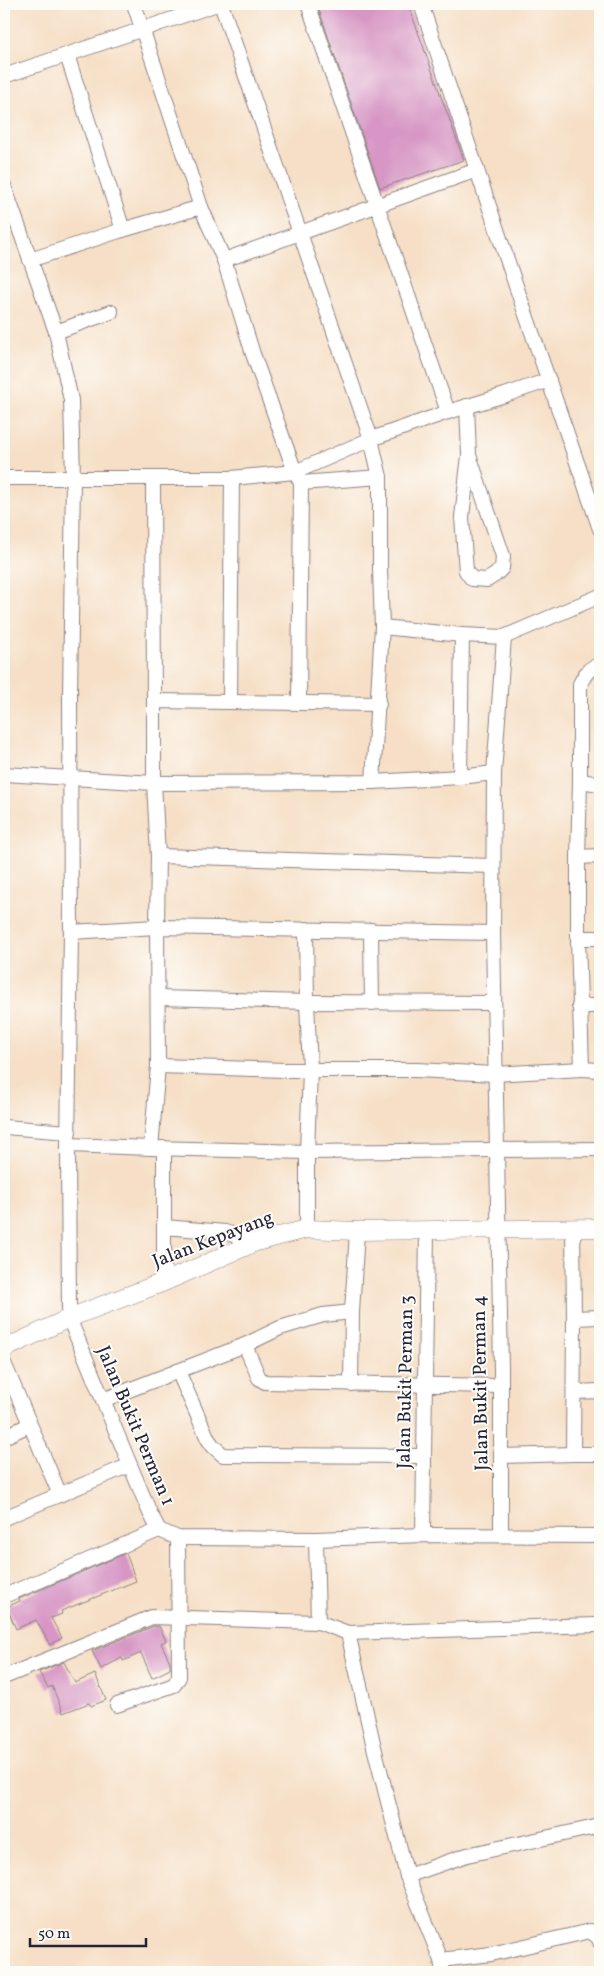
<svg xmlns="http://www.w3.org/2000/svg" width="604" height="1976" font-family="Vollkorn,serif">
  <rect width="100%" height="100%" fill="#fdfcf7"/>
  <filter id="ink" filterUnits="userSpaceOnUse"><feTurbulence type="fractalNoise" baseFrequency=".02" numOctaves="2"/><feDisplacementMap in="SourceGraphic" scale="10" xChannelSelector="R" yChannelSelector="G"/><feConvolveMatrix kernelMatrix="1 2 1 2 8 2 1 2 1" color-interpolation-filters="sRGB"/></filter>
  <filter id="wash" filterUnits="userSpaceOnUse"><feTurbulence type="fractalNoise" baseFrequency=".0096" numOctaves="4" result="noise"/><feDisplacementMap in="SourceGraphic" scale="20" xChannelSelector="R" yChannelSelector="G"/><feGaussianBlur stdDeviation="1.12" result="paint"/><feColorMatrix in="noise" values="0 0 0 0 0 0 0 0 0 0 0 0 0 0 0 0 0 1.4 0 .05"/><feComposite in="paint" operator="in"/></filter>
  <g filter="url(#wash)">
    <rect width="100%" height="100%" fill="#f6dfc6"/>
    <g id="blocks">
      <g fill="#d796c5">
        <polygon points="317,4 408,4 464,160 380,188"/>
        <polygon points="126,1553 136,1581 61,1611 62,1614 51,1618 62,1638 50,1645 36,1620 16,1629 7,1607 20,1601 19,1599"/>
        <polygon points="154,1626 159,1626 166,1641 161,1643 170,1662 170,1669 152,1678 141,1653 123,1661 122,1658 101,1669 92,1651"/>
        <polygon points="64,1662 75,1683 95,1674 106,1700 91,1706 89,1703 63,1713 52,1686 48,1688 39,1672"/>
      </g>
    </g>
  </g>
  <g filter="url(#ink)">
    <use href="#blocks" fill-opacity="0" stroke="#8c8080" stroke-width="1"/>
    <g fill="none" stroke-linecap="round" stroke-linejoin="round">
      <defs>
        <g id="minor">
          <polyline points="134,4 201,207 224,260 477,170"/>
          <polyline points="221,4 371,439 380,477 380,569 382,627 462,635 504,637 600,596"/>
          <polyline points="308,4 448,412"/>
          <polyline points="421,4 516,286 600,529"/>
          <polyline points="67,55 123,230"/>
          <polyline points="4,76 217,4"/>
          <polyline points="4,186 56,332 71,400 73,478 70,696 71,932 68,1145 69,1318 150,1513 159,1530 178,1538 316,1539 423,1535 600,1536"/>
          <polyline points="30,260 119,231 201,207"/>
          <polyline points="224,260 253,354 295,472 301,483 299,703"/>
          <polyline points="56,332 111,312"/>
          <polyline points="467,406 469,455 462,517 466,571 472,579 487,580 495,575 502,568 503,556 469,455"/>
          <polyline points="4,478 232,478 295,472 371,439 448,412 505,395 549,380"/>
          <polyline points="153,478 154,701"/>
          <polyline points="301,483 380,477"/>
          <path d="M600,665C589,667 585,674 580,684V781L600,784"/>
          <polyline points="230,702 379,704"/>
          <polyline points="4,774 154,783 154,701 230,702 232,478"/>
          <polyline points="460,777 462,635"/>
          <polyline points="580,781 578,857 600,856"/>
          <polyline points="373,782 382,627"/>
          <polyline points="158,856 493,866"/>
          <polyline points="578,857 578,938"/>
          <polyline points="371,930 372,1003"/>
          <polyline points="71,932 157,927 158,856 154,783 373,782 460,777 494,773"/>
          <polyline points="600,938 578,938 582,1069 600,1070"/>
          <polyline points="159,998 307,1002 494,1003"/>
          <polyline points="579,1006 600,1006"/>
          <polyline points="158,1066 284,1070 416,1070 495,1074 582,1069"/>
          <polyline points="4,1127 69,1132"/>
          <polyline points="68,1145 151,1148 158,1066 157,927 493,933"/>
          <polyline points="151,1148 307,1152 310,1070 307,1002 306,929"/>
          <polyline points="164,1148 164,1282"/>
          <polyline points="164,1227 225,1232 256,1242"/>
          <polyline points="573,1228 574,1318"/>
          <polyline points="307,1229 307,1152 600,1149"/>
          <polyline points="600,1317 574,1318 573,1454 600,1454"/>
          <polyline points="245,1345 259,1378 265,1382 501,1386"/>
          <polyline points="4,1363 60,1495"/>
          <polyline points="178,1371 208,1439 213,1446 223,1455 424,1456"/>
          <polyline points="351,1384 352,1312 357,1231"/>
          <polyline points="574,1392 600,1391"/>
          <polyline points="103,1400 245,1345 280,1328 323,1315 352,1312"/>
          <polyline points="4,1437 29,1425"/>
          <polyline points="501,1456 573,1454"/>
          <polyline points="4,1518 130,1465"/>
          <polyline points="423,1535 427,1230"/>
          <polyline points="501,1535 501,1370 493,933 494,773 504,637"/>
          <polyline points="316,1539 318,1622 348,1633 374,1747 407,1876 441,1960 491,1954 590,1931 599,1938 600,1942"/>
          <polyline points="4,1596 159,1530"/>
          <polyline points="348,1633 596,1625"/>
          <polyline points="4,1677 152,1617 318,1622"/>
          <polyline points="117,1705 174,1685 179,1677 178,1538"/>
          <polyline points="407,1876 467,1855 600,1826"/>
          <polyline points="441,1960 443,1972"/>
        </g>
        <polyline id="tertiary" points="4,1349 69,1318 164,1282 256,1242 307,1229 357,1231 600,1228"/>
      </defs>
      <use href="#minor" stroke="#8c8080" stroke-width="16"/>
      <use href="#tertiary" stroke="#8c8080" stroke-width="19"/>
      <use href="#minor" stroke="#fff" stroke-width="14"/>
      <use href="#tertiary" stroke="#fff" stroke-width="18"/>
    </g>
  </g>
  <g text-anchor="middle" dominant-baseline="central" stroke-width="4" stroke-linejoin="round" paint-order="stroke">
    <g font-size="19" fill="#22223b" stroke="#fdfcf7">
      <text transform="translate(213 1240) rotate(-21)">Jalan Kepayang</text>
      <text transform="translate(406 1382) rotate(-89)">Jalan Bukit Perman 3</text>
      <text transform="translate(481 1383) rotate(-91)">Jalan Bukit Perman 4</text>
      <text transform="translate(135 1426) rotate(67)">Jalan Bukit Perman 1</text>
    </g>
  </g>
  <rect width="604" height="1976" fill="none" stroke="#fdfcf7" stroke-width="20"/>
  <path d="M30 1938v8h116v-8" fill="none" stroke="#22223b" stroke-width="2.5"/>
  <text x="38" y="1938" font-size="15" fill="#22223b" stroke="#fdfcf7" stroke-width="4" paint-order="stroke">50 m</text>
</svg>
